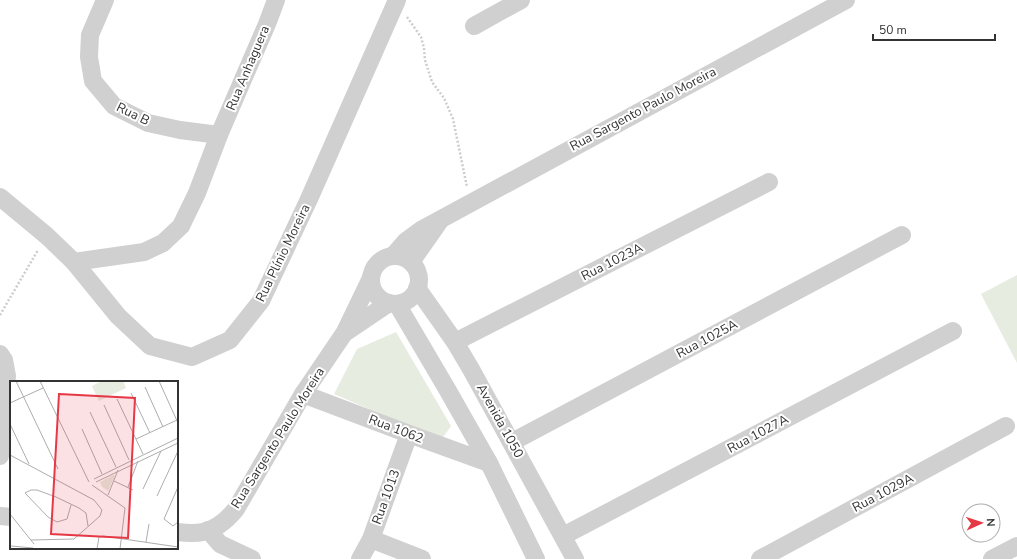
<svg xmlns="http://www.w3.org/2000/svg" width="1017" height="559" font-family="'Nunito Sans',sans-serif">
  <rect width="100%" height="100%" fill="#fff"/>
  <g fill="#e6ecdf">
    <polygon points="1017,275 1017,363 981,294"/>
    <polygon points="396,332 451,426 441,440 334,394 357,349"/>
  </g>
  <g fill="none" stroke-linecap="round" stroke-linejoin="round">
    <g stroke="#cdcdcd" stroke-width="2.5" stroke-dasharray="2 2" stroke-linecap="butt">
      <polyline points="407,17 421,37 424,48 425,60 432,82 444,98 453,119 467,187"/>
      <polyline points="0,315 38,250"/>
    </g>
    <g stroke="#d0d0d0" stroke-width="18">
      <polyline points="105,0 90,35 89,57 93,81 114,106 148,123 180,130 219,135"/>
      <polyline points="474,26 521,0"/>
      <polyline points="0,197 47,236 74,262 118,316 150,346 192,357 230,340 261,301 309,199 397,0"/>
      <polyline points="393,256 406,241 421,230 846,0"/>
      <circle cx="395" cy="280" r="24"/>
      <polyline points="74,262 144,252 163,243 181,226 197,193 219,135 267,24 276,0"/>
      <polyline points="411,262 439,222"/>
      <polyline points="417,288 455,342 472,371 575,559"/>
      <polyline points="397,304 447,389 489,463 536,559"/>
      <polyline points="346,332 389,303"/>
      <polyline points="455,342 769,182"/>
      <polyline points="0,354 4,360 7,376 0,456"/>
      <polyline points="303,394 409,434 489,463"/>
      <polyline points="512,442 902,235"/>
      <polyline points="0,516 11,517"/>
      <polyline points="208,530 220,544 252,559"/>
      <path d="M177,532C185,533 195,534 203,532C217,529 227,520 236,509L303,394L345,332L371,278"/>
      <polyline points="563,536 953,331"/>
      <polyline points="371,539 422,559"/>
      <polyline points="360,559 371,539 409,434"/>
      <polyline points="760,559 1006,426"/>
      <polyline points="992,559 1017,546"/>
    </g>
  </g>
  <g text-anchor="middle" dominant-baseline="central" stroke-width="4" stroke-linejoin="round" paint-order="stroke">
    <g font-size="13" fill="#333" stroke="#fff">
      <text transform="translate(248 68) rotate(-67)">Rua Anhaguera</text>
      <text transform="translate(643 109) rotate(-28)">Rua Sargento Paulo Moreira</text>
      <text transform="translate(133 114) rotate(26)">Rua B</text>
      <text transform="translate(283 253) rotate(-64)">Rua Plínio Moreira</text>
      <text transform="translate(612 262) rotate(-27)">Rua 1023A</text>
      <text transform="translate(707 339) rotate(-28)">Rua 1025A</text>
      <text transform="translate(500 421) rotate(61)">Avenida 1050</text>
      <text transform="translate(396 429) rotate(21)">Rua 1062</text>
      <text transform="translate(758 434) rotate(-28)">Rua 1027A</text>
      <text transform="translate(278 438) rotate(-58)">Rua Sargento Paulo Moreira</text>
      <text transform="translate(883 493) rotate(-28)">Rua 1029A</text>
      <text transform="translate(386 497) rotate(-70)">Rua 1013</text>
    </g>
  </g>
  <g transform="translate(10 381)">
    <rect width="168" height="168" fill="#fff"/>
    <path d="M92,0H113L116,7L89,20L82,5ZM103,94L105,95L98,110L92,106L90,101Z" fill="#e6ecdf"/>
    <path fill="none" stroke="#adadad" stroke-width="1" d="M6,0L48,88M30,0L79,101M149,0L168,42M135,6L153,46M121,12L140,52M107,18L133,73M0,22L33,7M94,24L119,79M80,31L106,86M0,43L19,83M72,48L92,93M126,58L167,39M0,74L84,119L92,129L90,135L64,158L21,159M84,98L168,57M104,100L123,109M86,101L168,62M82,104L115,127L110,168M118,106L128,80M168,106L154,138L163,145L168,141M133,108L151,70M98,114L108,89M147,115L168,70M61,124L57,138L47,141L38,136L15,112L21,109H27L46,116L69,127L76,132L78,145M0,133L24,163M136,161L139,143M1,165L23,167M87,168L89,156L93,155L168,166"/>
    <path fill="#e63946" fill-opacity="0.15" stroke="#e63946" stroke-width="2" d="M49,13L125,17L118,157L41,153Z"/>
    <rect width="168" height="168" fill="none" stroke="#333" stroke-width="2"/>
  </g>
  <g transform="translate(981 523) rotate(87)"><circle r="19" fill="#ffffff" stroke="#adadad"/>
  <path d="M0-3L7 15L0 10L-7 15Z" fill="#e63946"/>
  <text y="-6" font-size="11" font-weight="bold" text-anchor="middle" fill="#333333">N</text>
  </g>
  <path d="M873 34v6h122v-6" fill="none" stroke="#333333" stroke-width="2"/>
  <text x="879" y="34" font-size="12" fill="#333333" stroke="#ffffff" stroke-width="3" paint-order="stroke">50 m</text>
</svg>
